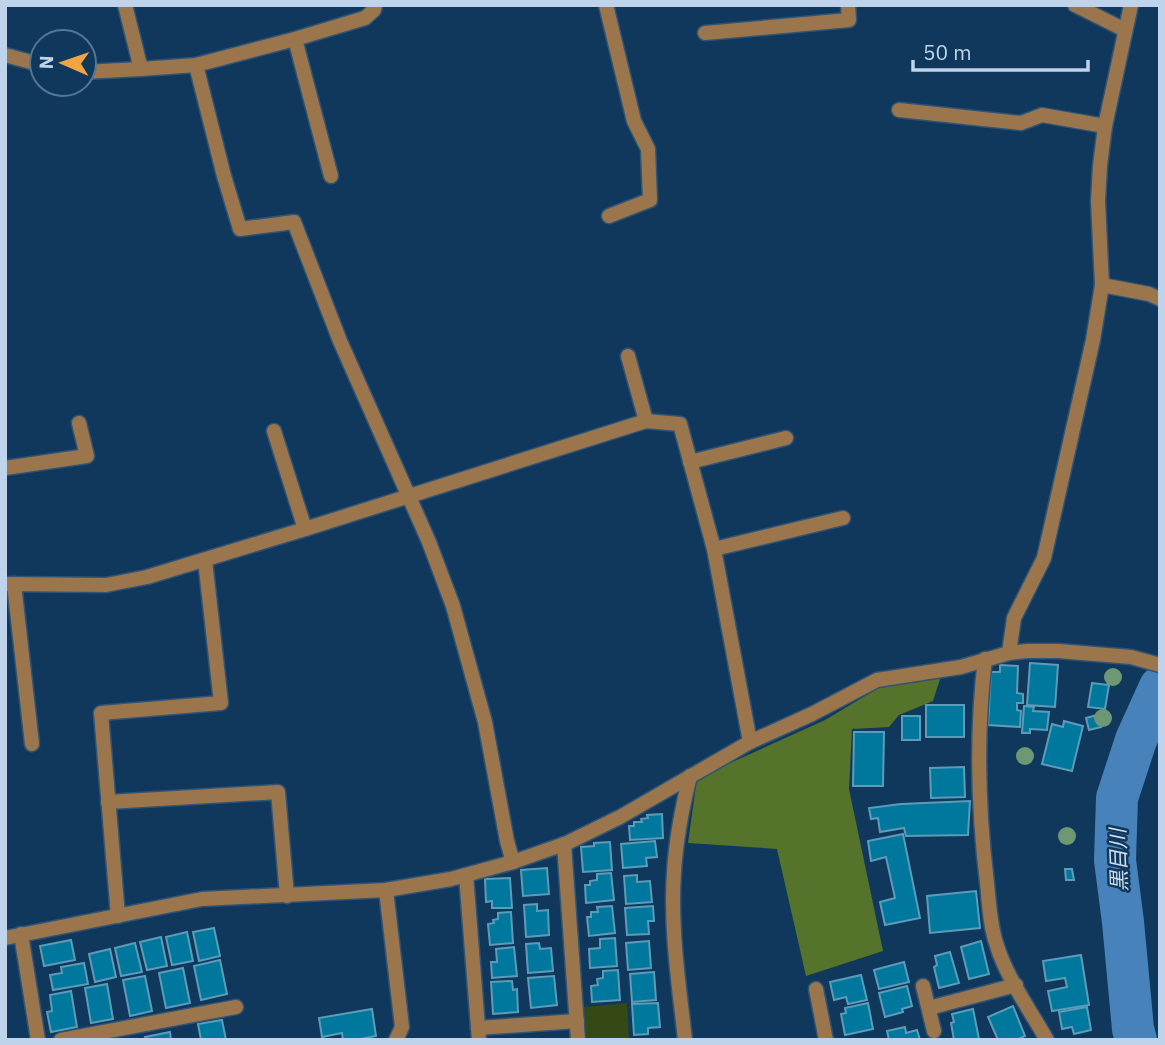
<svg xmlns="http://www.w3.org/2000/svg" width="1165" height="1045" font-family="'IBM Plex Sans','Noto Sans JP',sans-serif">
  <rect width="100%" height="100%" fill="#0f385c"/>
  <polygon fill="#344914" points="627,1003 629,1040 587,1040 584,1007"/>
  <polygon fill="#55732b" points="941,676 933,701 899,715 889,727 852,729 849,789 883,951 806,976 777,849 688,843 697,778 825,720 880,687"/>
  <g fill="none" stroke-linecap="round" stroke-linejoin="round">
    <polyline stroke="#4782ba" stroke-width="42" points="1136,1040 1133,1029 1123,922 1115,860 1117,798 1136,740 1160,687"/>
  </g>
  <g fill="#00789d" stroke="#5d9cb8" stroke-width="2">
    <polygon points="1030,663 1058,665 1055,707 1027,705"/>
    <polygon points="1000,665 1018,666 1017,693 1023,694 1023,703 1017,703 1017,710 1021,711 1020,727 988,725 991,672 1000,672"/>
    <polygon points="1092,683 1109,685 1105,709 1088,707"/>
    <rect x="926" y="705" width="38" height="32"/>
    <polygon points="1024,706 1034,707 1033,711 1049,712 1047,730 1030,729 1030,733 1022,733"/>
    <polygon points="1097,715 1101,727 1089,730 1086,718"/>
    <rect x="902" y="716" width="18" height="24"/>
    <polygon points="1064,721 1083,726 1072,771 1042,764 1052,724 1063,727"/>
    <polygon points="854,732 884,732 883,786 853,786"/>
    <polygon points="964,767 965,797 931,798 930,768"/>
    <polygon points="970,801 968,835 906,836 904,828 880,832 878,818 871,819 869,808 901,804"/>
    <polygon points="662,814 663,838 630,840 629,826 634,826 634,822 642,822 641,819 648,818 647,815"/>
    <polygon points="903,834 920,918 885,925 880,902 895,898 886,857 871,861 868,841"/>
    <polygon points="655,841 657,857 646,858 647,866 623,868 621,844"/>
    <polygon points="610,842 612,870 583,872 581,847 594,846 594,843"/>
    <polygon points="547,868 549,894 523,896 521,870"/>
    <polygon points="1065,869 1072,869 1074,880 1066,880"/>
    <polygon points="611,873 614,900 586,903 585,885 590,885 590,881 597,880 597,874"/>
    <polygon points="637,875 637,882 650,881 652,902 626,904 624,876"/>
    <polygon points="510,878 512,908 492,908 492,901 486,902 485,879"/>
    <polygon points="976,891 980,928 930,933 927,896"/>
    <polygon points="537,904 537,911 548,910 549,935 526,937 524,905"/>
    <polygon points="612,906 615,933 589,936 587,917 591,917 591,912 598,912 597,907"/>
    <polygon points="653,906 654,921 648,921 649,934 627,935 625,908"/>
    <polygon points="511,912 513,943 490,945 488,924 494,923 493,920 498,919 498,913"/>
    <polygon points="214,928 220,956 199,961 193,932"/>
    <polygon points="187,932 193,961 172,965 166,937"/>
    <polygon points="161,937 167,966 147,970 140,942"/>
    <polygon points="615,938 617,966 590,968 589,949 600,948 600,939"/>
    <polygon points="71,940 75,960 44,966 40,946"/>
    <polygon points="649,941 651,968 628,970 626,943"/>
    <polygon points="981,941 989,974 969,979 961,947"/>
    <polygon points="135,943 142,972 121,976 115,948"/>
    <polygon points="539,943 540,949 551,948 553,971 528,973 526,944"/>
    <polygon points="514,947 517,976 492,978 491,962 497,962 496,949"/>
    <polygon points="110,949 116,977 95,982 89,954"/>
    <polygon points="950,952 959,983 939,988 934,967 937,965 935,956"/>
    <polygon points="1081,955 1089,1005 1052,1011 1048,991 1067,987 1065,978 1046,981 1043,961"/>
    <polygon points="220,960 227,994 201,1000 194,966"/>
    <polygon points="904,962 909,982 879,989 874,970"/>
    <polygon points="84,963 88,984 53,990 50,975 62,973 61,967"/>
    <polygon points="183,968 190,1003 166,1008 159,973"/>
    <polygon points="618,970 620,1000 592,1002 591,986 598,985 597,979 603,978 603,971"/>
    <polygon points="654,972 656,1000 632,1002 630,974"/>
    <polygon points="861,975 867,1000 848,1004 846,997 834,1000 830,982"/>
    <polygon points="145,976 152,1011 130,1016 123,980"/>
    <polygon points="554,976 557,1005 531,1008 528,978"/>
    <polygon points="512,981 513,990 517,989 518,1012 493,1014 491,982"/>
    <polygon points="107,984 113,1019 91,1023 85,988"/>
    <polygon points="907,986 912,1006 902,1009 903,1012 885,1017 879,993"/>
    <polygon points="71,991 77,1027 51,1032 47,1012 52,1011 50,995"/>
    <polygon points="658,1003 660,1027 648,1028 648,1034 634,1035 632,1004"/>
    <polygon points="868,1003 873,1029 845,1035 841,1014 846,1013 845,1008"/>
    <polygon points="1013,1006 1025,1036 1016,1040 998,1040 988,1017"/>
    <polygon points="1087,1007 1091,1030 1074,1034 1072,1027 1062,1029 1059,1012"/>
    <polygon points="372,1009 376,1036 355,1040 343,1040 342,1033 322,1037 319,1018"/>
    <polygon points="973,1009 979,1039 954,1040 951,1023 954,1022 952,1014"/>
    <polygon points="222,1020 226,1040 201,1040 198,1024"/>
    <polygon points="905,1027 906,1033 917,1030 920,1040 889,1040 887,1031"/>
    <polygon points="170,1032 171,1040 146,1040 145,1037"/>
  </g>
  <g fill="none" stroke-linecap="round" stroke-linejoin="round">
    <defs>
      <g id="lane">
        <polyline points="295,39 331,176"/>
        <polyline points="899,110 1021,123 1042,115 1105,126"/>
        <polyline points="628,356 646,421"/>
        <polyline points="274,431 305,529"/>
        <polyline points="690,462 786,438"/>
        <polyline points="5,468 87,456 79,423"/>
        <polyline points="714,549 843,518"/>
        <polyline points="14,584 32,744"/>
        <polyline points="108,802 278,792 287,896"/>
        <polyline points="386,890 402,1027 396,1040"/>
        <polyline points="61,1040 236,1007"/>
      </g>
      <g id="street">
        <polyline points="125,5 141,69"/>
        <polyline points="606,5 634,121 648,149 650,200 609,216"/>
        <polyline points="1075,5 1125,30"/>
        <polyline points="705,33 849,20 848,5"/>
        <polyline points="5,55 42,65"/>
        <polyline points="196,65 224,176 240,229 294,222 340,341 429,542 453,606 485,722 507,841 513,862"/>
        <polyline points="84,72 141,69 196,65 295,39 365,18 374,10 375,5"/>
        <polyline points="1102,285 1149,294 1160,299"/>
        <polyline points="5,584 106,585 147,577 305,529 646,421 680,424 714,549 750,742"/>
        <polyline points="1009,653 1014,618 1044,558 1093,340 1102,285 1098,201 1100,166 1105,126 1131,5"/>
        <path d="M985,659C976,733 978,809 987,883C989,903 990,926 997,946C1006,976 1031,1012 1047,1040"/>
        <polyline points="564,844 578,1040"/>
        <polyline points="466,875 479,1040"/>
        <polyline points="118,916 101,713 221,703 205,560"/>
        <polyline points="21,934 38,1040"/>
        <polyline points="5,938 202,899 386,890 451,879 513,862 567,843 620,817 750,742 812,714 877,680 961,667 1009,653 1027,651 1058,651 1131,657 1160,665"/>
        <polyline points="923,986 934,1031"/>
        <polyline points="816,989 826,1040"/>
        <polyline points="929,1008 1016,985"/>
        <polyline points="478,1028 577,1021"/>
        <path d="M685,1040C679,985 670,928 674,872C676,839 682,808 690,776"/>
      </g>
    </defs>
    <use href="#lane" stroke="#2f5476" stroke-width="17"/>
    <use href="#street" stroke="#2f5476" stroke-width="17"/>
    <use href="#lane" stroke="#9b754c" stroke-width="14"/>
    <use href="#street" stroke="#9b754c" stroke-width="14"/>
  </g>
  <g fill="#6e9873">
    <circle cx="1113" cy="677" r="9"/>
    <circle cx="1103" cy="718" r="9"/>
    <circle cx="1025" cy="756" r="9"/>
    <circle cx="1067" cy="836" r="9"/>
  </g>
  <g text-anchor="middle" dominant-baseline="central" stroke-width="5" stroke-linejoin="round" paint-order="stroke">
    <g font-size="21" font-style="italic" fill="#cfdeee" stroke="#0f385c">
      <text transform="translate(1118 860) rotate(-92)">黒目川</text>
    </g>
  </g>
  <rect width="1165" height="1045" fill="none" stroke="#bfd4ea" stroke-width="14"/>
  <g transform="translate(63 63) rotate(272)"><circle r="33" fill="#0f385c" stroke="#557695" stroke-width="2"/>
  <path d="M0-5L12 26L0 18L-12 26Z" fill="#f3a442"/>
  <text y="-10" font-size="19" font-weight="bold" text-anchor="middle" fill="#bfd4ea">N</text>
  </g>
  <path d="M913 60v10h175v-10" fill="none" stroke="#bfd4ea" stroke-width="3.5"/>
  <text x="923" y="60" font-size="21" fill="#bfd4ea" stroke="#0f385c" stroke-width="5" paint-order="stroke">50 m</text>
</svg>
